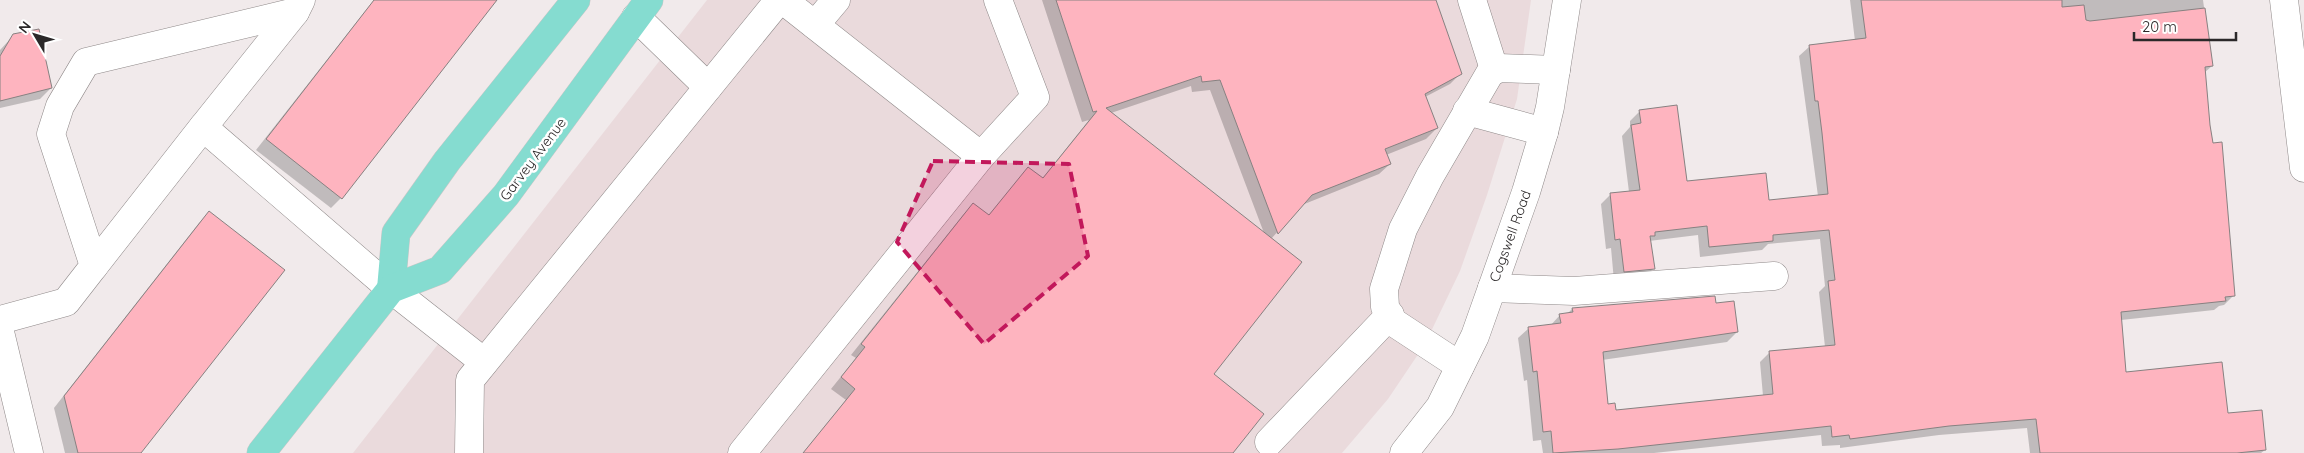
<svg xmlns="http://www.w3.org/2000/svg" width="2304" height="453" font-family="Quicksand,sans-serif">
  <rect width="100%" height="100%" fill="#f1eaeb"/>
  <polygon fill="#eadadc" points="707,0 1531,0 1517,99 1487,195 1460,271 1425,344 1388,399 1342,453 353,453"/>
  <g fill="#0003" fill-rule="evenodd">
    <polygon points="374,0 496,0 341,198 331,208 256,150"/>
    <path d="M1042,0H1435L1461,73L1450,84L1425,97L1437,128L1426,139L1386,155L1390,164L1379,174L1302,205L1271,239L1213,374L1232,453H803L846,400L831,389L856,358L851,355L963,215L973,204L988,216L1028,168L1042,179L1089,120L1082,122ZM1191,86L1192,92L1210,90L1264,233L1111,113Z"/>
    <polygon points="1850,0 2203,0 2212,66 2204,73 2209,125 2234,295 2224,305 2219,306 2214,310 2121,320 2124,373 2226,415 2265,450 2261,453 2030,453 2027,428 1939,435 1840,448 1840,445 1822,446 1821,435 1654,453 1543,453 1541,440 1533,441 1527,380 1524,381 1518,338 1528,329 1550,326 1560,315 1567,314 1572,309 1715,305 1737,332 1727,342 1602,360 1607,406 1615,412 1763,396 1760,362 1770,352 1825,347 1819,292 1825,286 1820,239 1768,244 1762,250 1700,257 1698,235 1649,241 1653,269 1643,279 1614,281 1611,248 1606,249 1601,204 1611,194 1629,192 1622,136 1630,127 1630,121 1640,111 1686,183 1768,201 1818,196 1799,56 1809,47 1855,41"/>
    <polygon points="13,36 51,88 40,99 0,108 0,50"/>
    <polygon points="209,212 140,453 65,453 54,408 199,223"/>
  </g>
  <g fill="#feb4bf" stroke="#878181">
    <polygon points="374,0 497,0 342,199 266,139"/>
    <polygon points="1056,0 1436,0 1462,74 1425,94 1438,128 1385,149 1391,164 1312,195 1278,234 1220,80 1202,82 1201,76 1106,108 1302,262 1214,374 1264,414 1233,453 803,453 855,389 841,377 865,347 861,344 973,203 989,215 1028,167 1043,178 1097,111 1093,112"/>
    <polygon points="1861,0 2062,0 2062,7 2084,5 2086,20 2090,21 2205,8 2213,66 2205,67 2210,125 2213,143 2222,142 2235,296 2225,297 2226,301 2121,312 2126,372 2222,362 2228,413 2262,410 2266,450 2237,453 2040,453 2036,419 1949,426 1850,439 1849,435 1832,437 1831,426 1618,449 1553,453 1551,431 1543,432 1537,371 1533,372 1528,327 1561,323 1559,314 1573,312 1572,308 1715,296 1716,303 1734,301 1738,332 1603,352 1608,404 1615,403 1616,410 1773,394 1769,351 1835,345 1828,281 1835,280 1829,230 1773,235 1773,241 1709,247 1707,226 1655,232 1655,236 1650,236 1655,269 1624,272 1620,239 1615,240 1610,193 1640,190 1631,125 1641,123 1639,110 1677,105 1687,181 1766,173 1769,200 1828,194 1822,133 1818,101 1815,101 1809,45 1866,38"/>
    <polygon points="39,29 52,88 0,101 0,56 13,34"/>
    <polygon points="209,211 285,270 141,453 78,453 64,396"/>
  </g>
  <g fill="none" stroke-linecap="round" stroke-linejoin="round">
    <defs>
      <g id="minor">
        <polyline points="783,0 981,156 1035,97 998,0"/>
        <polyline points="1472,0 1494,69"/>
        <polyline points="2284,0 2304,168"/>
        <polyline points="636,17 708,87"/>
        <polyline points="815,25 836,0"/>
        <polyline points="1467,111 1544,132"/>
        <polyline points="203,127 295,12"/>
        <polyline points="94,266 203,127 391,289 484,362"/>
        <polyline points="1492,288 1574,291 1774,276"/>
        <polyline points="0,320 66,302 94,266 51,134 60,106 86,62 295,12 301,0"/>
        <polyline points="0,332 29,453"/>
        <polyline points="1460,366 1393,322 1385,307 1384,289 1403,229 1430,176 1490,73 1499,68 1556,70"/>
        <polyline points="1269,442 1390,315"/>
        <polyline points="469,453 470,380 779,0"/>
        <polyline points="742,453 981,156"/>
        <polyline points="1404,453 1440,407 1475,336 1526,192 1544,132 1550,107 1567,0"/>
      </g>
      <g id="major">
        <polyline points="391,289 396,233 447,161 576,0"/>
        <polyline points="261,453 391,289 440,270 506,195 649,0"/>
      </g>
    </defs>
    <use href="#minor" stroke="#8f8989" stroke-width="29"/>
    <use href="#major" stroke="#c8c7c7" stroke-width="29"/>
    <use href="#minor" stroke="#fff" stroke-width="28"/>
    <use href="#major" stroke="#85dcd0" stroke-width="28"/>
  </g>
  <path fill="#c2185b" fill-opacity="0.2" stroke="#c2185b" stroke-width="4" stroke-dasharray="10 6" stroke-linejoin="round" d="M933,161L1069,164L1088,256L984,344L897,242Z"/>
  <g text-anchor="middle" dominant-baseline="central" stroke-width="5" stroke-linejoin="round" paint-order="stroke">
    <g font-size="14" fill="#2b2829" stroke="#fff">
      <text transform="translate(533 159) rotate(-53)">Garvey Avenue</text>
      <text transform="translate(1510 236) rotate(-70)">Cogswell Road</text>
    </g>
  </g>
  <g transform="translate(35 35) rotate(308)" stroke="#ffffff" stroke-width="4" paint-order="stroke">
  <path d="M0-4L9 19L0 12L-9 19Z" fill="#2b2829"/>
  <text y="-8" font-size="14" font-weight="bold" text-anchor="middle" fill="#2b2829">N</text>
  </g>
  <path d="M2134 32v8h102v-8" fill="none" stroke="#2b2829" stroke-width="2.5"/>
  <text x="2142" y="32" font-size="15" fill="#2b2829" stroke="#ffffff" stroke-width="4" paint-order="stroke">20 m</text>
</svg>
